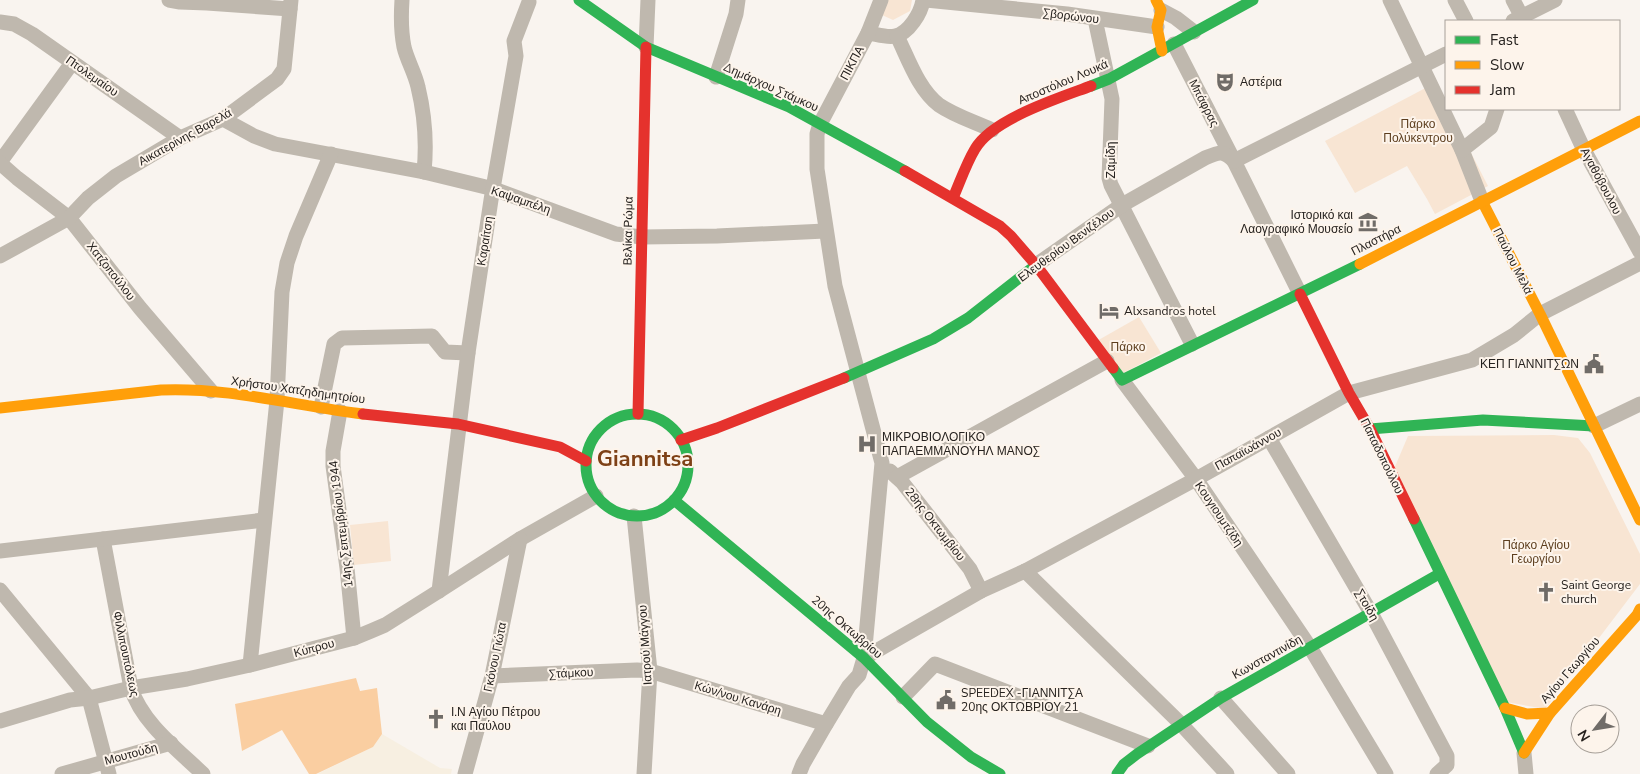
<svg xmlns="http://www.w3.org/2000/svg" width="1640" height="774" font-family="'Nunito Sans',sans-serif">
  <rect width="100%" height="100%" fill="#f9f4ef"/>
  <polygon fill="#f7efe1" points="382,734 440,768 452,769 451,774 317,774 373,747"/>
  <g fill="#f8e5d3">
    <polygon points="888,0 912,0 910,11 893,20 882,15"/>
    <polygon points="1435,83 1488,186 1435,214 1427,199 1407,166 1355,193 1325,141"/>
    <polygon points="1139,317 1161,353 1116,377 1095,342"/>
    <polygon points="1554,435 1578,438 1590,453 1640,554 1640,584 1545,709 1506,702 1394,469 1408,436"/>
    <polygon points="388,521 391,561 354,565 350,525"/>
  </g>
  <polygon fill="#facea1" points="356,678 360,691 377,688 382,734 373,747 316,774 309,774 282,730 242,751 235,704"/>
  <g fill="none" stroke-linecap="round" stroke-linejoin="round">
    <g stroke="#bfb8ae" stroke-width="15">
      <polyline points="169,0 180,2 207,3 290,9"/>
      <path d="M402,0C401,15 401,32 404,47C407,60 415,73 418,87C425,116 427,142 424,172"/>
      <polyline points="926,0 1067,14 1157,27"/>
      <polyline points="1390,0 1462,150 1482,201"/>
      <polyline points="1455,0 1466,21"/>
      <polyline points="1513,0 1524,21"/>
      <polyline points="1161,10 1176,18 1194,32"/>
      <polyline points="1095,19 1112,99 1109,178 1111,185 1192,344"/>
      <polyline points="1513,21 1555,0"/>
      <polyline points="0,22 14,24 32,34 180,138"/>
      <path d="M868,33C876,34 887,38 895,36C909,33 921,13 923,0"/>
      <path d="M897,36C908,58 918,89 939,105C955,116 975,122 992,130"/>
      <polyline points="1174,44 1234,161 1300,294"/>
      <polyline points="646,47 648,0"/>
      <polyline points="716,77 736,14 738,0"/>
      <polyline points="1565,109 1583,148 1640,252"/>
      <polyline points="223,119 254,136 275,144 424,172 494,189 616,234 642,237 717,236 825,231"/>
      <polyline points="1462,150 1491,127 1497,109"/>
      <polyline points="0,162 72,63"/>
      <polyline points="0,163 17,178 69,218 140,308 211,391"/>
      <polyline points="0,256 69,218 88,198 116,176 180,138 223,119 277,79 284,69 291,0"/>
      <path d="M1036,265L1122,205L1205,158C1219,152 1223,150 1234,161L1446,54"/>
      <polyline points="1122,380 1196,479 1311,649 1386,774"/>
      <polyline points="321,407 334,344 342,338 432,336 445,352 468,353"/>
      <polyline points="340,411 333,451 333,466 347,568 354,638"/>
      <polyline points="1594,426 1640,404"/>
      <polyline points="1269,438 1371,613 1447,756 1447,765 1437,774"/>
      <polyline points="890,471 902,482 970,569 981,591"/>
      <polyline points="897,477 1107,361"/>
      <polyline points="634,516 650,671 644,774"/>
      <path d="M103,539L131,688C142,723 177,749 203,774"/>
      <polyline points="0,551 264,520"/>
      <polyline points="1025,571 1181,724 1227,774"/>
      <polyline points="0,590 89,698 109,774"/>
      <polyline points="439,591 468,353 491,200 516,56 514,41 529,2"/>
      <polyline points="864,658 981,591 1025,571 1196,479 1349,393 1472,360 1514,335 1540,314 1640,263"/>
      <polyline points="250,665 277,400 282,292 287,263 296,236 331,154"/>
      <polyline points="492,676 637,670 650,671 826,724"/>
      <polyline points="903,697 935,664 1148,746"/>
      <polyline points="1221,698 1288,774"/>
      <polyline points="0,721 70,700 89,698 131,688 187,679 250,665 354,638 371,631 385,625 439,591 520,539 596,496"/>
      <polyline points="1524,753 1526,774"/>
      <polyline points="62,774 171,743"/>
      <polyline points="465,774 492,676 520,539"/>
      <polyline points="799,774 803,764 826,724 849,686 859,675 864,658 882,463 835,286 817,169 817,134 820,124 868,33 881,0"/>
    </g>
    <g stroke="#30b455" stroke-width="11">
      <polyline points="579,0 646,47 789,107 905,171"/>
      <polyline points="1091,86 1109,79 1253,0"/>
      <polyline points="1113,368 1122,380 1360,264"/>
      <polyline points="844,378 933,339 968,318 1036,265"/>
      <circle cx="637" cy="465" r="51"/>
      <polyline points="1370,429 1483,420 1594,426"/>
      <polyline points="674,500 864,658 927,722 971,757 1000,774"/>
      <polyline points="1414,519 1505,708 1524,753"/>
      <polyline points="1117,774 1124,764 1137,754 1221,698 1439,574"/>
    </g>
    <g stroke="#ff9f0a" stroke-width="11">
      <polyline points="1156,0 1161,10 1157,27 1162,51"/>
      <polyline points="1482,201 1540,314 1640,520"/>
      <polyline points="1360,264 1640,121"/>
      <path d="M0,408L161,390C229,387 296,406 363,414"/>
      <polyline points="1505,708 1527,714 1550,713"/>
      <polyline points="1524,753 1550,713 1637,615 1640,609"/>
    </g>
    <g stroke="#e5322d" stroke-width="11">
      <polyline points="905,171 1000,226 1011,236 1036,265 1113,368"/>
      <path d="M953,198C960,182 966,164 975,149C992,119 1059,98 1091,86"/>
      <polyline points="1300,294 1349,393 1370,429 1414,519"/>
      <polyline points="363,414 458,424 560,447 586,461"/>
      <polyline points="638,414 646,47"/>
      <polyline points="681,440 717,428 844,378"/>
    </g>
  </g>
  <defs>
    <symbol id="theatre-bare" viewBox="-9 -9 18 18"><path d="M-5-5.5Q0-4 5-5.5V0Q5 5 0 6Q-5 5-5 0ZM-3.3-2.5H-1v1.5H-3.3ZM1-2.5H3.3v1.5H1ZM-2.8 1Q0 5.5 2.8 1Z" fill="#706c68" stroke="#fdf4eb" stroke-width="2.5" paint-order="stroke"/></symbol>
    <symbol id="museum-bare" viewBox="-9 -9 18 18"><path d="M0-6L6-3V-2H-6V-3ZM-5-1h2V3h-2ZM-1-1h2V3h-2ZM3-1h2V3H3ZM-6 4H6V6H-6Z" fill="#706c68" stroke="#fdf4eb" stroke-width="2.5" paint-order="stroke"/></symbol>
    <symbol id="hotel-bare" viewBox="-9 -9 18 18"><path d="M-6-4.5h1.5V1H6V5H4.5V3h-9V5H-6ZM-4 0a1.8 1.8 0 1 1 3.6 0ZM.5 0V-2.5h3Q6-2.5 6 0Z" fill="#706c68" stroke="#fdf4eb" stroke-width="2.5" paint-order="stroke"/></symbol>
    <symbol id="civic-bare" viewBox="-9 -9 18 18"><path d="M-.6-6.5H3V-4.5H.6V-3L4-1V1h2V6H-6V1h2V-1L-.6-3ZM-1.2 2.5V6h2.4V2.5Z" fill="#706c68" stroke="#fdf4eb" stroke-width="2.5" paint-order="stroke"/></symbol>
    <symbol id="hospital-bare" viewBox="-9 -9 18 18"><path d="M-5-5h3v3.5h4V-5h3V5h-3V1.5h-4V5h-3Z" fill="#706c68" stroke="#fdf4eb" stroke-width="2.5" paint-order="stroke"/></symbol>
    <symbol id="church-bare" viewBox="-9 -9 18 18"><path d="M-1.2-6h2.4v3.5h3.3v2.4h-3.3V6h-2.4V-.1h-3.3v-2.4h3.3Z" fill="#706c68" stroke="#fdf4eb" stroke-width="2.5" paint-order="stroke"/></symbol>
  </defs>
  <g fill-rule="evenodd">
    <use href="#theatre-bare" x="1211" y="68" width="28" height="28"/>
    <use href="#museum-bare" x="1354" y="208" width="28" height="28"/>
    <use href="#hotel-bare" x="1095" y="297" width="28" height="28"/>
    <use href="#civic-bare" x="1580" y="350" width="28" height="28"/>
    <use href="#hospital-bare" x="853" y="430" width="28" height="28"/>
    <use href="#church-bare" x="1532" y="578" width="28" height="28"/>
    <use href="#civic-bare" x="932" y="686" width="28" height="28"/>
    <use href="#church-bare" x="422" y="705" width="28" height="28"/>
  </g>
  <g text-anchor="middle" dominant-baseline="central" stroke-width="4" stroke-linejoin="round" paint-order="stroke">
    <g font-size="12" fill="#26221f" stroke="#fdf4eb">
      <text transform="translate(1071 16) rotate(7)">Σβορώνου</text>
      <text transform="translate(852 63) rotate(-62)">ΠΙΚΠΑ</text>
      <text transform="translate(92 76) rotate(35)">Πτολεμαίου</text>
      <text transform="translate(1063 82) rotate(-23)">Αποστόλου Λουκά</text>
      <text transform="translate(771 87) rotate(24)">Δημάρχου Στάμκου</text>
      <text transform="translate(1204 103) rotate(63)">Μπάφρας</text>
      <text transform="translate(185 137) rotate(-29)">Αικατερίνης Βαρελά</text>
      <text transform="translate(1111 160) rotate(-90)">Ζαμίδη</text>
      <text transform="translate(1601 181) rotate(62)">Αγαθόβουλου</text>
      <text transform="translate(521 200) rotate(19)">Καψαμπέλη</text>
      <text transform="translate(628 231) rotate(-89)">Βελίκα Ρώμα</text>
      <text transform="translate(1376 240) rotate(-27)">Πλαστήρα</text>
      <text transform="translate(485 241) rotate(-81)">Καραίτση</text>
      <text transform="translate(1066 245) rotate(-36)">Ελευθερίου Βενιζέλου</text>
      <text transform="translate(1513 261) rotate(63)">Παύλου Μελά</text>
      <text transform="translate(111 271) rotate(52)">Χατζοπούλου</text>
      <text transform="translate(298 390) rotate(8)">Χρήστου Χατζηδημητρίου</text>
      <text transform="translate(1248 449) rotate(-29)">Παπαϊωάννου</text>
      <text transform="translate(1382 456) rotate(64)">Παπαδοπούλου</text>
      <text transform="translate(1219 514) rotate(56)">Κουγιουμτζίδη</text>
      <text transform="translate(341 524) rotate(-97)">14ης Σεπτεμβρίου 1944</text>
      <text transform="translate(935 524) rotate(52)">28ης Οκτωμβίου</text>
      <text transform="translate(1367 605) rotate(60)">Στοίδη</text>
      <text transform="translate(847 627) rotate(41)">20ης Οκτωβρίου</text>
      <text transform="translate(645 645) rotate(-94)">Ιατρού Μάγγου</text>
      <text transform="translate(314 648) rotate(-15)">Κύπρου</text>
      <text transform="translate(126 654) rotate(78)">Φιλλιπουπόλεως</text>
      <text transform="translate(495 657) rotate(-78)">Γκόνου Γιώτα</text>
      <text transform="translate(1267 657) rotate(-29)">Κωνσταντινίδη</text>
      <text transform="translate(1570 670) rotate(-49)">Αγίου Γεωργίου</text>
      <text transform="translate(571 673) rotate(-3)">Στάμκου</text>
      <text transform="translate(738 698) rotate(17)">Κών/νου Κανάρη</text>
      <text transform="translate(131 754) rotate(-15)">Μουτούδη</text>
    </g>
    <g font-size="12" fill="#26221f" stroke="#fdf4eb" text-anchor="start">
      <text x="1240" y="82">Αστέρια</text>
      <text x="1353" y="215" text-anchor="end">Ιστορικό και<tspan x="1353" dy="14">Λαογραφικό Μουσείο</tspan></text>
      <text x="1124" y="311">Alxsandros hotel</text>
      <text x="1579" y="364" text-anchor="end">ΚΕΠ ΓΙΑΝΝΙΤΣΩΝ</text>
      <text x="882" y="437">ΜΙΚΡΟΒΙΟΛΟΓΙΚΟ<tspan x="882" dy="14">ΠΑΠΑΕΜΜΑΝΟΥΗΛ ΜΑΝΟΣ</tspan></text>
      <text x="1561" y="585">Saint George<tspan x="1561" dy="14">church</tspan></text>
      <text x="961" y="693">SPEEDEX -ΓΙΑΝΝΙΤΣΑ<tspan x="961" dy="14">20ης ΟΚΤΩΒΡΙΟΥ 21</tspan></text>
      <text x="451" y="712">Ι.Ν Αγίου Πέτρου<tspan x="451" dy="14">και Παύλου</tspan></text>
    </g>
    <g font-size="12" fill="#5d3e1e" stroke="#fdf4eb">
      <text x="1418" y="124">Πάρκο<tspan x="1418" dy="14">Πολύκεντρου</tspan></text>
      <text x="1128" y="347">Πάρκο</text>
      <text x="1536" y="545">Πάρκο Αγίου<tspan x="1536" dy="14">Γεωργίου</tspan></text>
    </g>
    <g font-size="22" font-weight="bold" fill="#7e4116" stroke="#fdf4eb">
      <text x="645" y="459">Giannitsa</text>
    </g>
  </g>
  <rect x="1445" y="20" width="175" height="90" fill="#fdf4eb" stroke="#a7a099"/>
  <rect x="1455" y="36" width="25" height="8" fill="#30b455" stroke="#a7a099"/>
  <text x="1490" y="45" font-size="15" fill="#26221f">Fast</text>
  <rect x="1455" y="61" width="25" height="8" fill="#ff9f0a" stroke="#a7a099"/>
  <text x="1490" y="70" font-size="15" fill="#26221f">Slow</text>
  <rect x="1455" y="86" width="25" height="8" fill="#e5322d" stroke="#a7a099"/>
  <text x="1490" y="95" font-size="15" fill="#26221f">Jam</text>
  <g transform="translate(1595 729) rotate(239)"><circle r="24" fill="#fdf4eb" stroke="#a7a099"/>
  <path d="M0-4L9 19L0 12L-9 19Z" fill="#706c68"/>
  <text y="-8" font-size="14" font-weight="bold" text-anchor="middle" fill="#26221f">N</text>
  </g>
</svg>
